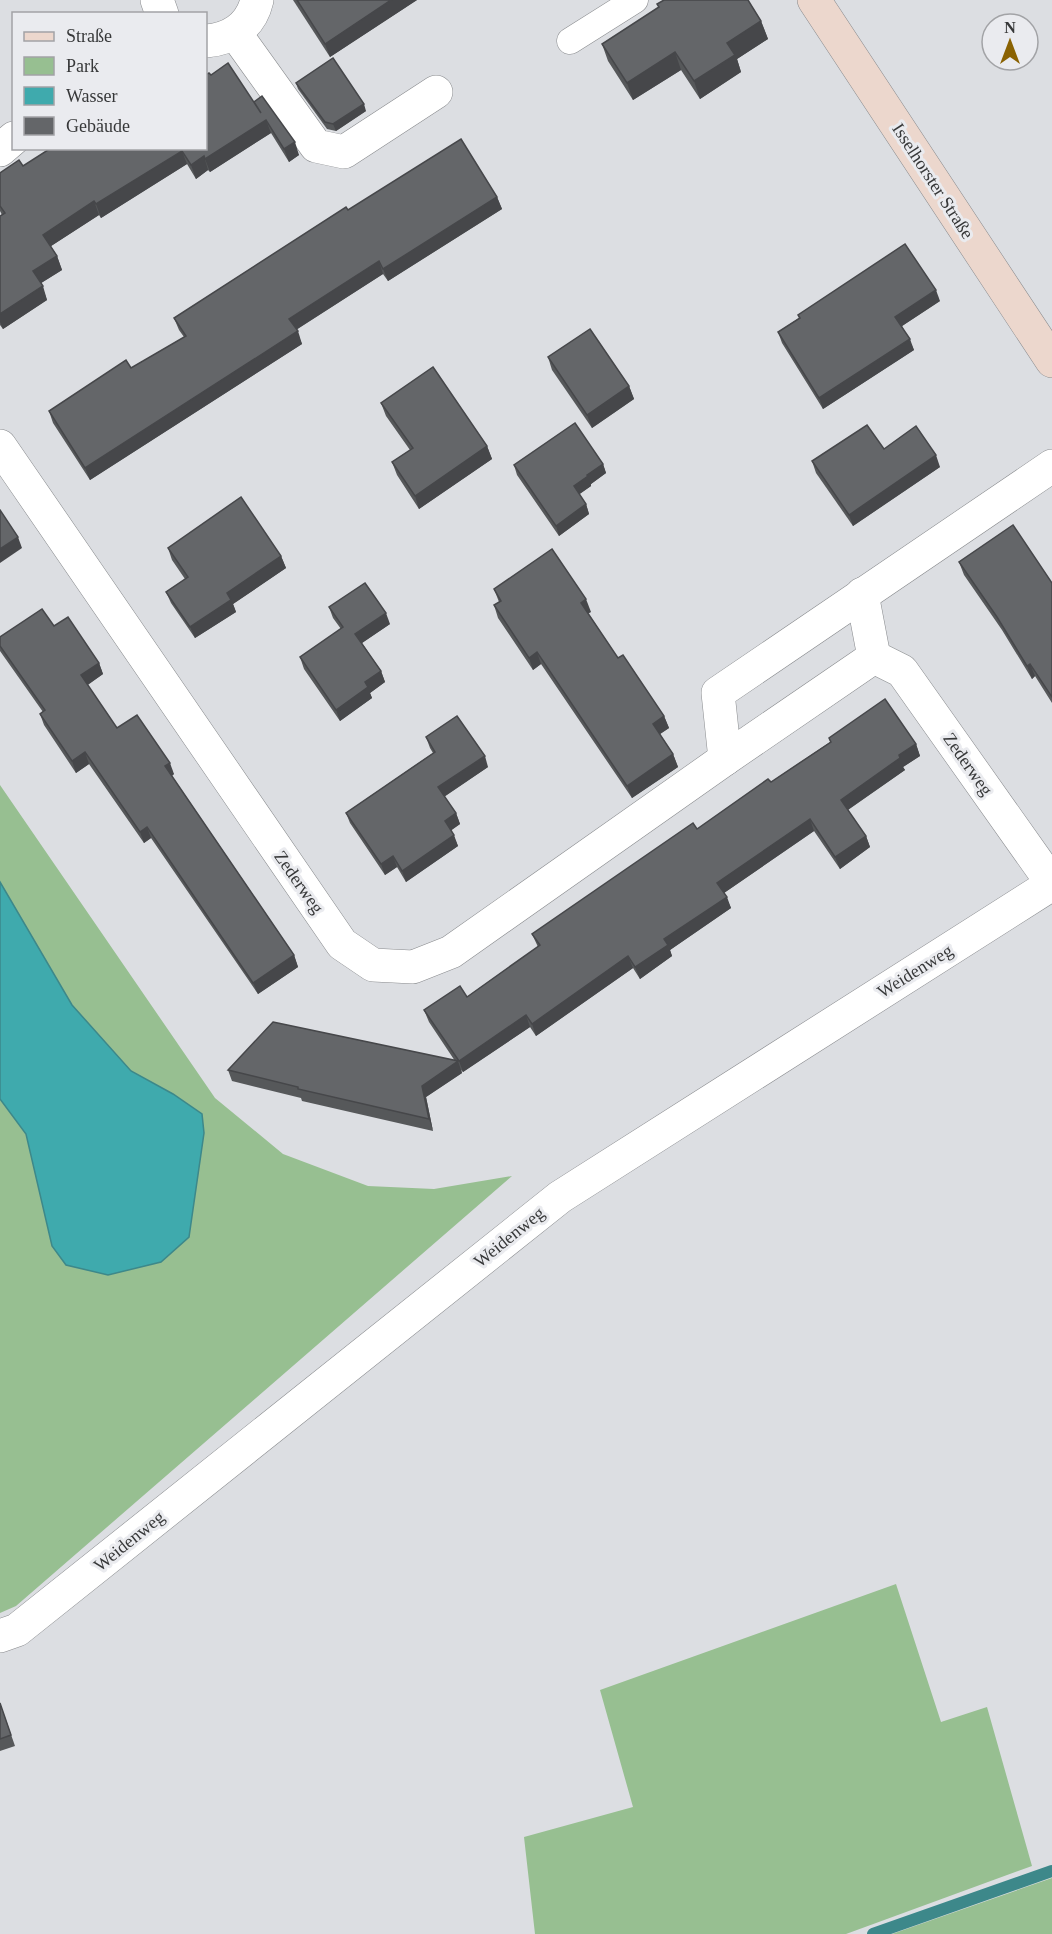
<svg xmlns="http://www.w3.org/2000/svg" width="1052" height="1934" font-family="Georgia,serif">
  <rect width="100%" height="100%" fill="#dcdee2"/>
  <g fill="#97bf91">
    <polygon points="0,785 215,1098 283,1154 368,1186 434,1189 512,1176 16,1606 0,1613"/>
    <polygon points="896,1584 941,1722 987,1707 1032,1866 846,1934 535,1934 524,1837 633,1807 600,1690"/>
    <polygon points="1052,1878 1052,1934 892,1934"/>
  </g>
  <polygon fill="#3faaad" stroke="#3d888a" stroke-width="1.5" points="0,882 72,1005 131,1071 173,1094 202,1114 204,1133 189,1237 161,1262 108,1275 66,1265 52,1246 26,1134 0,1099"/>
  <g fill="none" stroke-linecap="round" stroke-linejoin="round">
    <polyline stroke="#3d888a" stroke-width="12" points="873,1934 1052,1871"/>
    <defs>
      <polyline id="lane" points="570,41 635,0"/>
      <g id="street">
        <polyline points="157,0 162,14"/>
        <polyline points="235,33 316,146 344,152 436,92"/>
        <path d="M206,41C231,39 251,26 257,0"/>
        <polyline points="0,150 14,138"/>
        <polyline points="0,446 342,944 373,965 413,967 451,952 725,759 874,657 862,594"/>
        <polyline points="874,657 902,671 1052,883"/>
        <polyline points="725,759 718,693 1052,466"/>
        <polyline points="0,1636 17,1630 560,1197 1052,884"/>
      </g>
      <polyline id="secondary" points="814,0 1052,361"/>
    </defs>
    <use href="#lane" stroke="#898b8e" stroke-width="27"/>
    <use href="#street" stroke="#898b8e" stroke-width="34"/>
    <use href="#secondary" stroke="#898b8e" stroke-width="34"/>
    <use href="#lane" stroke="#fff" stroke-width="26"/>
    <use href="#street" stroke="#fff" stroke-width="33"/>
    <use href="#secondary" stroke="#ecd7cd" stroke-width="33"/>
  </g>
  <g fill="#56585a">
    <polygon points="293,0 417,0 330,57"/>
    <polygon points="761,21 768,39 737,59 741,72 700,99 681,70 633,100 608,61 602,44"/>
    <polygon points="211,75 254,103 299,155 289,162 271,133 210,172 208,170 196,179 187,164 101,218 99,215 51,246 57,256 62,270 41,283 47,300 3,329 0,325 0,216 2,215 0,211 0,173 23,166 206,148"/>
    <polygon points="296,83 366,111 336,131 327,129 298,89"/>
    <polygon points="497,197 502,209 388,281 383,274 296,330 302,344 90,480 53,423 49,411 131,368 184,337 179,330 174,318 348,210"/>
    <polygon points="940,301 902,326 914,350 823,409 782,343 778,332 799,318 798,315"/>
    <polygon points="548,357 629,386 634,399 592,428 552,370"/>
    <polygon points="381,403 487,446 492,459 419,509 397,475 392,462 410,450 386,416"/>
    <polygon points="884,449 940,467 853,526 816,473 812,461"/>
    <polygon points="603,464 606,473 591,484 591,486 579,494 586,504 589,514 559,536 517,475 514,465"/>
    <polygon points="168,548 281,556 286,568 233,604 236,612 195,638 171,603 166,592 185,579 172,560"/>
    <polygon points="959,562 1052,583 1052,703 1035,676 1032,679 1002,630 964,575"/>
    <polygon points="494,589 591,612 588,613 618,658 664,716 669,728 660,734 673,754 678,767 632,798 541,664 533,670 498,618 494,605 499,602"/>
    <polygon points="329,607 390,624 362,643 381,671 385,682 370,693 372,698 340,721 304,669 300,657 341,629 333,618"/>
    <polygon points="54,626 99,663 103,674 87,685 117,728 174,774 172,776 294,955 298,967 258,994 151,838 144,843 89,764 76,773 44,725 40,714 43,712 0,651 0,637"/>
    <polygon points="426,737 488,767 444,797 456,813 460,824 451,830 458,846 406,882 397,867 385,875 350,823 346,813 433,753 430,748"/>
    <polygon points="829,738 916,744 920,756 903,767 905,770 848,810 866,836 870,847 840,869 814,831 724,893 731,908 670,950 672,956 640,979 633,968 536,1036 530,1027 463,1072 461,1070 462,1073 426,1097 433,1131 302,1101 301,1098 232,1081 228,1070 455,1061 429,1022 424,1010 467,997 538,947 532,934 771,782 830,742"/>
    <polygon points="0,1703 15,1746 0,1751"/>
  </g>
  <g fill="#46474a">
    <polygon points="391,0 417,0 330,57 325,44"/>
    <polygon points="761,21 768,39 737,59 741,72 700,99 694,81 727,43"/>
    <polygon points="675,52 681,70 633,100 627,83"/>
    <polygon points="364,104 366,111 336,131 333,124"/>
    <polygon points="266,120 271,133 210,172 205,159"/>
    <polygon points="295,142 299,155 289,162 284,149"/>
    <polygon points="182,151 187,164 101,218 96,204"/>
    <polygon points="204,156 208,170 196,179 191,165"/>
    <polygon points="497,197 502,209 388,281 383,269"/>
    <polygon points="94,201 99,215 48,248 43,235"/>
    <polygon points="57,256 62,270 38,285 33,271"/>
    <polygon points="379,261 383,274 294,331 289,319"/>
    <polygon points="43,286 47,300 3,329 0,322 0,314"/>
    <polygon points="936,290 940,301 899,328 895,317"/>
    <polygon points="298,331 302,344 90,480 85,468"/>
    <polygon points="910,339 914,350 823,409 819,398"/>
    <polygon points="629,386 634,399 592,428 587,415"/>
    <polygon points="487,446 492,459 419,509 415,496"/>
    <polygon points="936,455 940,467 853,526 849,515"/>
    <polygon points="603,464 606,473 591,484 591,486 577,496 574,486 587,475"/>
    <polygon points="586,504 589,514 559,536 556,526"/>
    <polygon points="18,537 22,548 0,563 0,549"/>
    <polygon points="281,556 286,568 233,604 236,612 195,638 190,627 227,593"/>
    <polygon points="586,599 591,612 585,615 581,603"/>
    <polygon points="386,613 390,624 359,645 355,634"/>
    <polygon points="537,652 541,664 533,670 529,658"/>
    <polygon points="99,663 103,674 85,687 81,675"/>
    <polygon points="1030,664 1035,676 1032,679 1027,666"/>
    <polygon points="381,671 385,682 370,693 372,698 340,721 336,710 365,682"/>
    <polygon points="664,716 669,728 657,736 653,724"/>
    <polygon points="916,744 920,756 903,767 905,770 846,811 841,800 899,755"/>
    <polygon points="85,752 89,764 76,773 72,761"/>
    <polygon points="673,754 678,767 632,798 627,786"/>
    <polygon points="485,756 488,767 442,798 438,787"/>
    <polygon points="170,763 174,774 169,777 165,766"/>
    <polygon points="456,813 460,824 449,832 445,821"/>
    <polygon points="810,819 814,831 721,895 717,883"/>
    <polygon points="147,827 151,838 144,843 140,832"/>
    <polygon points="454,835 458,846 406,882 402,871"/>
    <polygon points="866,836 870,847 840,869 835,857"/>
    <polygon points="393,856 397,867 385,875 381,864"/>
    <polygon points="727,897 731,908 670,950 672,956 640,979 635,967 664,939"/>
    <polygon points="294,955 298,967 258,994 253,983"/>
    <polygon points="628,956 633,968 536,1036 532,1024"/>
    <polygon points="526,1015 530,1027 463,1072 459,1061"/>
    <polygon points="458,1061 462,1073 426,1097 433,1131 429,1119 422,1086"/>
  </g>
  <g fill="#646669" stroke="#46474a" stroke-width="1.5">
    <polygon points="297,0 391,0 325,44"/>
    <polygon points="664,0 748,0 761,21 727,43 735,55 694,81 675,52 627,83 602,44 659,7 657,4"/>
    <polygon points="333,58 364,104 333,124 325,122 296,83"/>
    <polygon points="228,63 261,113 254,102 262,96 295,142 284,149 266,120 205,159 204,156 191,165 182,151 96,204 94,201 43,235 57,256 33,271 43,286 0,314 0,216 5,213 0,206 0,173 19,160 23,166 51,148 206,148 206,75 209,73 211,75"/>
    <polygon points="461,139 497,197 383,269 379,261 289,319 298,331 85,468 49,411 126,360 131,368 186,336 174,318 346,207 348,210"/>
    <polygon points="905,244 936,290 895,317 910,339 819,398 778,332 800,318 798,315"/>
    <polygon points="590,329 629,386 587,415 548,357"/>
    <polygon points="433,367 487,446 415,496 392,462 413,448 381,403"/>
    <polygon points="575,423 603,464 587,475 588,476 574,486 586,504 556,526 514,465"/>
    <polygon points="867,425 884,449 916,426 936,455 849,515 812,461"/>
    <polygon points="241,497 281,556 227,593 231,600 190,627 166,592 188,577 168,548"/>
    <polygon points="0,510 18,537 0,549"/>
    <polygon points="1013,525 1052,583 1052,697 1030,664 1027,666 997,617 959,562"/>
    <polygon points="552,549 586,599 581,603 618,658 623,655 664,716 653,724 673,754 627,786 537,652 529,658 494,605 501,601 494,589"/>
    <polygon points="365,583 386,613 355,634 381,671 365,682 368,687 336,710 300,657 343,627 329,607"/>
    <polygon points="42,609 54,626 68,617 99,663 81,675 117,728 137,715 170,763 165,766 294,955 253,983 147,827 140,832 85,752 72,761 40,714 45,710 0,646 0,637"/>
    <polygon points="885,699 916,744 899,755 900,758 841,800 866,836 835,857 810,819 717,883 727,897 664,939 668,945 635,967 628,956 532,1024 526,1015 459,1061 424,1010 460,986 467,997 540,945 532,934 693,823 697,829 768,779 771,782 831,742 829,738"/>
    <polygon points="457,716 485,756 438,787 456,813 445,821 454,835 402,871 393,856 381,864 346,813 435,752 426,737"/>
    <polygon points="273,1022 458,1061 422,1086 429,1119 298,1089 298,1087 228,1070"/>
    <polygon points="0,1703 11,1735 0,1739"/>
  </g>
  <g text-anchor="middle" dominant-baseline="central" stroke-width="6" stroke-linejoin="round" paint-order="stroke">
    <g font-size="18" fill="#373839" stroke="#eaebef">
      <text transform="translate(933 181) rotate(57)">Isselhorster Straße</text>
      <text transform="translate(968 764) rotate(55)">Zederweg</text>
      <text transform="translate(299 882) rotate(55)">Zederweg</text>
      <text transform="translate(915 971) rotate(-32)">Weidenweg</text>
      <text transform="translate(509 1237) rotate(-39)">Weidenweg</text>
      <text transform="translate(129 1541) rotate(-39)">Weidenweg</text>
    </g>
  </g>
  <rect x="12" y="12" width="195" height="138" fill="#eaebef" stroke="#a2a3a6" stroke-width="1.5"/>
  <rect x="24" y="32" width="30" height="9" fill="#ecd7cd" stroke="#a2a3a6" stroke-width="1.5"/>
  <text x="66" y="42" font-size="18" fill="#373839">Straße</text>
  <rect x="24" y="57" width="30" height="18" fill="#97bf91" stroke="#a2a3a6" stroke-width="1.5"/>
  <text x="66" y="72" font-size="18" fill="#373839">Park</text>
  <rect x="24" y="87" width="30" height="18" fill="#3faaad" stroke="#a2a3a6" stroke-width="1.5"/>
  <text x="66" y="102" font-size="18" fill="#373839">Wasser</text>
  <rect x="24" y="117" width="30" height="18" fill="#646669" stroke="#a2a3a6" stroke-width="1.5"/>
  <text x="66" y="132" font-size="18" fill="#373839">Gebäude</text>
  <g transform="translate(1010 42)"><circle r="28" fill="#eaebef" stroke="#a2a3a6" stroke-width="1.5"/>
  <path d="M0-4.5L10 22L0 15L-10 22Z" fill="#8a6202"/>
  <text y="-9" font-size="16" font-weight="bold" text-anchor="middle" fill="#373839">N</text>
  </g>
</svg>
